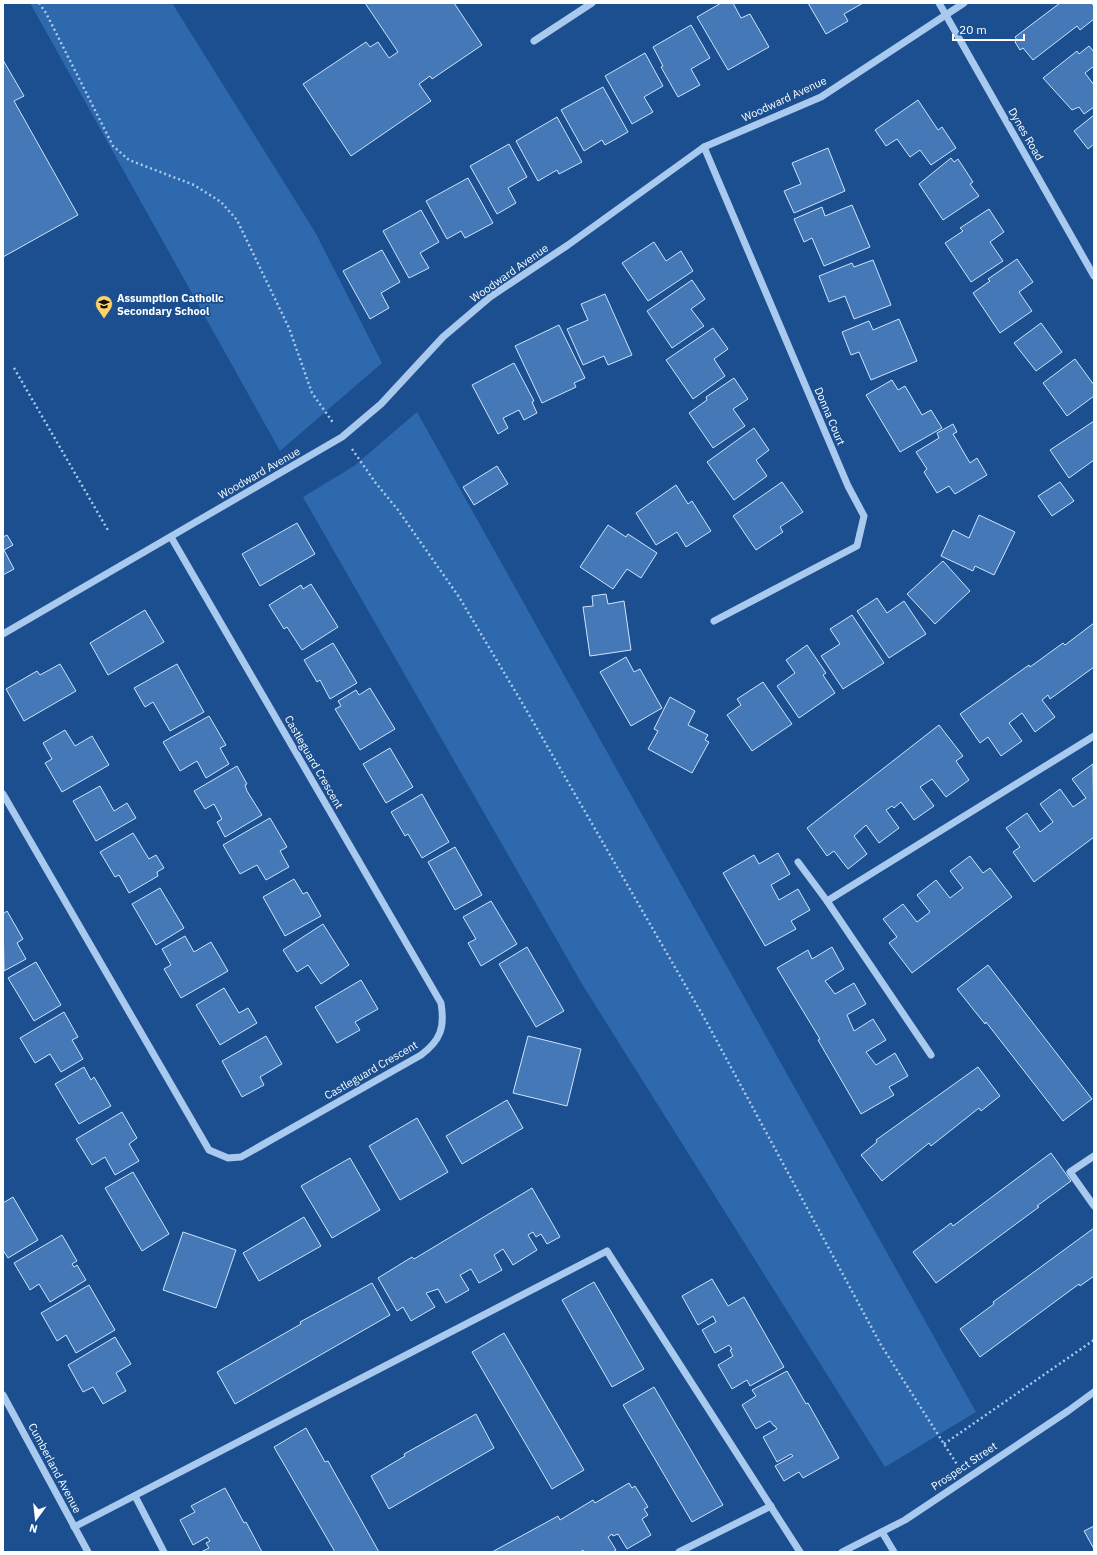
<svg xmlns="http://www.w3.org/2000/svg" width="1097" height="1555" font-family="'IBM Plex Sans',sans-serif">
  <rect width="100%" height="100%" fill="#1b4f8f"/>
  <g fill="#2e69ad">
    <polygon points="30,3 172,3 315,232 382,363 280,451"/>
    <polygon points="417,412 976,1412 885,1467 582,984 303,497 354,466"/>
  </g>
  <g fill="#4478b7" stroke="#cfe3fa">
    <polygon points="365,3 454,3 482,45 432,79 430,76 419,84 431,101 351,156 303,84 366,42 370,47 378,42 389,58 398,52"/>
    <polygon points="721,3 733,3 741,18 750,14 769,47 728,70 697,17"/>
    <polygon points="808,3 863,3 844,14 848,21 826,34"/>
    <polygon points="1060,3 1091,3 1094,6 1094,19 1080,30 1077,26 1033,60 1023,48 1020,50 1015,42 1017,40 1015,37"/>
    <polygon points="691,25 710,58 691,69 700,85 678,97 661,67 663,66 653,47"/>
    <polygon points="1089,46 1094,52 1094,66 1085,73 1094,85 1094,107 1084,114 1079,107 1072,110 1043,78 1077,51 1079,54"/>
    <polygon points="645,53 663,86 644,97 653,112 632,124 605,76"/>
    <polygon points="3,60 24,96 14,101 78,215 3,257"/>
    <polygon points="603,87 628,132 605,145 602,140 584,151 561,110"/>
    <polygon points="918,100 938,130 942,127 956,148 931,165 920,150 910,157 897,139 886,146 875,130"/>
    <polygon points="1094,115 1094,144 1088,149 1074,131"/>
    <polygon points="557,117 582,162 559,174 557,170 538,181 516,141"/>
    <polygon points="509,144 527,177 508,188 516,203 497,214 470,166"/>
    <polygon points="828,148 845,191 794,213 784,191 801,184 792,163"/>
    <polygon points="951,158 954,162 958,159 973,182 970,184 979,196 943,220 919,184"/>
    <polygon points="468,178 493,223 465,238 461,231 447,239 426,201"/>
    <polygon points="852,205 870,247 824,266 812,238 804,242 794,219 822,207 825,216"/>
    <polygon points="989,209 1004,232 990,242 1003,261 971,282 945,243 963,231 960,228"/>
    <polygon points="421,210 439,242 420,253 429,268 409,278 383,231"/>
    <polygon points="654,242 666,261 681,251 693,271 648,301 622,263"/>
    <polygon points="382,250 400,282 381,293 389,308 370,319 343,271"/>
    <polygon points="1017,259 1033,282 1019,292 1032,311 1000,333 973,293 990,281 988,279"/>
    <polygon points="873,260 891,305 854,319 845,296 829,302 819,276 852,263 854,267"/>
    <polygon points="692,280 705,299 691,309 704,326 672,348 647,311"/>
    <polygon points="605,294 632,355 608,365 604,356 583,365 567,329 588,320 581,304"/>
    <polygon points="899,319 917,361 871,380 859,352 851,355 842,332 869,321 873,330"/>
    <polygon points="1041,323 1062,352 1036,371 1014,343"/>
    <polygon points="559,325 585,378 574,383 576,387 542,403 515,346"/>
    <polygon points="713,328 728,349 714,359 725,376 693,399 666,360"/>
    <polygon points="1075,359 1094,385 1094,396 1067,416 1043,383"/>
    <polygon points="514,363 534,401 532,402 537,413 524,420 519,410 503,418 508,428 498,434 472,385"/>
    <polygon points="734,378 748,399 733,409 745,426 713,448 689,413 707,400 706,397"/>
    <polygon points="892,380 898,390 905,386 922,415 931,410 942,428 900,452 866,395"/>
    <polygon points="1094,421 1094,460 1069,478 1050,450"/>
    <polygon points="953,424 957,432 953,434 970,463 977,458 987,475 955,494 949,486 937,493 924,472 927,469 916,452 939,438 937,433"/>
    <polygon points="754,428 769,450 756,460 767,476 734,500 707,462"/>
    <polygon points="497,466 508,484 474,505 463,487"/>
    <polygon points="782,482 803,512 780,527 783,532 756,550 733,516"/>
    <polygon points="1060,482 1074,501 1052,516 1038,496"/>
    <polygon points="676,485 688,504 692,501 711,531 686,547 677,532 656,545 636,513"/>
    <polygon points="979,515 1015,532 994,575 975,566 973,571 941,556 953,530 969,538"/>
    <polygon points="297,523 315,554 260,586 242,554"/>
    <polygon points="608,525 626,537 628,534 657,553 641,578 627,569 613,589 580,567"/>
    <polygon points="7,535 13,545 4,550 14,569 3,575 3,537"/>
    <polygon points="943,561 970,591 935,624 907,594"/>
    <polygon points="311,584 338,627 302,650 287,627 284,629 269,605 301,585 303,589"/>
    <polygon points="606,594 608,604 624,601 631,650 590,656 583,607 593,606 592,596"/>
    <polygon points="877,598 887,613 904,601 926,634 889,658 857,611"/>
    <polygon points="145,610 164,642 108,675 90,643"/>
    <polygon points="852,615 884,663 843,689 821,656 840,644 830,629"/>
    <polygon points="1094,623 1094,667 1050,699 1048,695 1042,700 1055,717 1035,732 1022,713 1009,723 1022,741 1001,756 988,737 980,743 960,714 1029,665 1030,667 1063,643 1065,645"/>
    <polygon points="333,643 357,683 330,699 320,680 317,682 304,660"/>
    <polygon points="807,645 826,673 823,675 835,693 799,718 777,686 795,673 786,660"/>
    <polygon points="626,657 634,672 640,669 662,708 631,726 600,672"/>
    <polygon points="60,664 76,691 24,721 6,689 37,671 40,675"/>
    <polygon points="177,664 204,712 170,731 153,702 145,707 134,688"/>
    <polygon points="763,682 792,724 752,751 727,715 741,705 737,699"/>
    <polygon points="370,688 395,729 360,750 335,709 341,706 338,701 356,690 359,695"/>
    <polygon points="670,697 695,711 688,725 708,735 705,740 709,742 692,773 648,749 658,731 654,729"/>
    <polygon points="209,716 226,745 220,748 229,764 206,778 197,761 180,771 163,742"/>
    <polygon points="939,725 963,756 956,761 969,780 946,797 932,779 920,787 934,806 914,820 901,802 894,808 892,806 886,810 899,828 879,843 866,825 854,836 867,854 848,869 834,851 827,856 807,828"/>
    <polygon points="65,730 75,746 92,736 109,765 62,792 45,763 52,759 43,743"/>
    <polygon points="390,748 413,787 386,803 363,764"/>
    <polygon points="1093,764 1094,837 1034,882 1013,852 1020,847 1006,828 1027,813 1040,832 1053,822 1040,804 1060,789 1073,807 1086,798 1072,779"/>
    <polygon points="237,766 247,784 245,785 247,791 262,815 225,837 217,822 222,819 214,804 205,809 194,791"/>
    <polygon points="100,786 114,811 127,803 136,818 96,841 73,801"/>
    <polygon points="422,794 449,842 422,858 408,834 405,836 391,812"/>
    <polygon points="270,818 287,847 280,851 289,867 266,880 257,865 240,874 223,845"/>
    <polygon points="133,833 149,859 156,855 164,868 157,872 158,876 129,893 119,875 115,877 100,852"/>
    <polygon points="455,847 482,895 455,910 428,862"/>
    <polygon points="778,853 790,874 771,885 779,900 798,889 810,910 791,921 796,929 765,946 723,873 754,855 759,864"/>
    <polygon points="970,856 983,873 990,868 1012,897 912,973 889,943 897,937 883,919 903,904 917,922 930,912 917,895 936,880 950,898 963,888 950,871"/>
    <polygon points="294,879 303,894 307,892 321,916 285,936 263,897"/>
    <polygon points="160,888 184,928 156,945 132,904"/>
    <polygon points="491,901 517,944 481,966 468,943 476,939 463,917"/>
    <polygon points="7,911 23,939 17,943 26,959 4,971 3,914"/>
    <polygon points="323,924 349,965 321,984 308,965 297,972 283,950"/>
    <polygon points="185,936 194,952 211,942 228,971 181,998 164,969 171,965 162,949"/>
    <polygon points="527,947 564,1011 536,1027 499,964"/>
    <polygon points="832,947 844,969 825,981 829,986 835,994 854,983 866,1004 847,1015 854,1031 873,1019 886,1040 866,1052 876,1065 895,1053 908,1076 889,1087 894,1095 861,1114 818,1040 820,1039 777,968 808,950 812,959"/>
    <polygon points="36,962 61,1005 34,1021 8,978"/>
    <polygon points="988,965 1092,1099 1063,1121 986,1022 985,1024 957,989"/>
    <polygon points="361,980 378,1009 355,1022 360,1030 337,1043 315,1007"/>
    <polygon points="224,988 239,1013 248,1008 257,1023 220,1045 196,1005"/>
    <polygon points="64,1012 78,1037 72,1040 83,1059 61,1072 50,1054 35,1063 20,1038"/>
    <polygon points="266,1036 282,1064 260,1077 264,1085 242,1097 222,1061"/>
    <polygon points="528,1036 581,1049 567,1106 513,1093"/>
    <polygon points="84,1067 91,1080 94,1077 111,1106 79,1124 55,1084"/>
    <polygon points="978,1067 1000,1096 981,1111 979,1108 931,1146 929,1143 882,1181 861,1155 877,1142 876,1140"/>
    <polygon points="507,1100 523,1128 462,1164 446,1136"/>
    <polygon points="122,1112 137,1138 129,1144 139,1161 115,1175 105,1157 92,1165 76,1139"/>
    <polygon points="417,1118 448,1172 400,1200 369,1146"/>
    <polygon points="1051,1153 1071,1181 1037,1206 1039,1207 936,1283 913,1252 951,1223 953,1226"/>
    <polygon points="350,1158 380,1210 332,1238 301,1186"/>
    <polygon points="133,1172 169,1234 142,1251 105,1188"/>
    <polygon points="532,1188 560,1237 547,1244 541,1234 536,1237 533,1232 528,1235 537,1250 513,1265 503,1249 494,1255 502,1270 479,1283 471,1269 460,1275 469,1290 446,1303 438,1289 426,1293 435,1307 411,1321 403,1307 397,1311 378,1278 412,1257 414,1259"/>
    <polygon points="13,1197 38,1240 8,1258 3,1250 3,1203"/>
    <polygon points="304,1217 321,1246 259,1281 243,1253"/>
    <polygon points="1094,1228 1094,1276 1080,1286 1079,1284 980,1357 960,1329 994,1304 993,1302"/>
    <polygon points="183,1232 236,1250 216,1308 163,1290"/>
    <polygon points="62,1235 77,1261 72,1264 74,1267 77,1265 86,1280 50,1302 39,1284 30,1290 14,1263"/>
    <polygon points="712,1279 728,1306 744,1297 784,1367 750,1386 747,1380 732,1389 718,1365 733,1356 730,1350 732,1349 729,1345 715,1353 702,1330 716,1322 713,1316 698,1325 682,1296"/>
    <polygon points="594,1282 644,1369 612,1387 562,1300"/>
    <polygon points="372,1283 390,1315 235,1404 217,1372 301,1324 300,1322"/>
    <polygon points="89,1285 115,1330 76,1353 66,1335 57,1341 41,1313"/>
    <polygon points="504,1333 584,1470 552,1489 472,1352"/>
    <polygon points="115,1337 131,1364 116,1373 126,1391 103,1404 93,1387 83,1392 68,1365"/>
    <polygon points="787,1371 806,1404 808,1403 839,1458 803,1478 799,1472 784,1481 775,1466 793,1456 791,1454 777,1462 763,1437 777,1429 775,1426 774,1426 770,1421 756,1429 742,1405 756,1396 752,1390"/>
    <polygon points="654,1387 723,1505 692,1522 623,1405"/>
    <polygon points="476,1414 494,1448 389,1509 371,1476 405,1456 404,1454"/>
    <polygon points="306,1428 325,1462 328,1461 379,1552 335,1552 274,1447"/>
    <polygon points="629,1483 632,1488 635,1486 648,1507 644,1509 648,1515 642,1519 651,1535 627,1549 618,1534 613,1536 612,1534 608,1537 616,1550 613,1552 584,1552 583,1550 580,1552 492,1552 558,1516 560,1520 593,1500 595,1503"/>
    <polygon points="225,1488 244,1523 246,1522 262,1552 201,1552 209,1548 206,1543 210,1541 207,1537 193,1545 180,1520 195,1512 191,1506"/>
    <polygon points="1094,1526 1094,1549 1084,1531"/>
  </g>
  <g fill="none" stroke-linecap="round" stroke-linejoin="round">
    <g stroke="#a9c9ee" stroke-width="2.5" stroke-dasharray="2 3" stroke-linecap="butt">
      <polyline points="39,3 46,13 113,146 129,160 194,185 221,202 237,220 289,328 312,393 334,424"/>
      <polyline points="14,368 109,532"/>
      <polyline points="352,449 375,482 398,510 459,597 524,706 706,1021 881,1345 958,1466"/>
      <polyline points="944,1444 1094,1340"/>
    </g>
    <g stroke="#a9c9ee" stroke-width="7">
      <polyline points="939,3 1094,276"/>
      <polyline points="534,41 592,3"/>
      <polyline points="704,147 848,486 864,516 857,546 714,621"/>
      <polyline points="3,634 342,437 381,404 443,337 490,297 568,245 704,147 821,97 964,3"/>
      <path d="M3,794L209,1150L228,1158L241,1157L421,1055C441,1040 445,1027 441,1003L171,537"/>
      <polyline points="798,862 827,901 931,1055"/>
      <polyline points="827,901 1094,736"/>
      <polyline points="1094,1156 1070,1172 1094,1206"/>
      <polyline points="3,1395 88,1552"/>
      <polyline points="135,1496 164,1552"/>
      <polyline points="74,1527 607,1251 800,1552"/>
      <polyline points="882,1532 894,1552"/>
      <polyline points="679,1552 771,1506"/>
      <polyline points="842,1552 905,1520 1068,1411 1094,1392"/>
    </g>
  </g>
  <defs>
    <symbol id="school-pin" viewBox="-11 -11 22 30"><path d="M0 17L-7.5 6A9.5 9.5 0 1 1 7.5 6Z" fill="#ffd166" stroke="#1b4f8f"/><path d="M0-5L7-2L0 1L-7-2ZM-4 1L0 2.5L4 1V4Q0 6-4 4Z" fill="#111"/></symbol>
  </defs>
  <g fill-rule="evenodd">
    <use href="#school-pin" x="94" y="294" width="20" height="27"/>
  </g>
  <g text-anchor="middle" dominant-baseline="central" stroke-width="3.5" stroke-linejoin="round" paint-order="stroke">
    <g font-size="11" fill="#fff" stroke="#1b4f8f">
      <text transform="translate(784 99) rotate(-25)">Woodward Avenue</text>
      <text transform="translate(1026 134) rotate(60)">Dynes Road</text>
      <text transform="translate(509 273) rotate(-35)">Woodward Avenue</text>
      <text transform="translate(830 416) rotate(67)">Donna Court</text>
      <text transform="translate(259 473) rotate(-30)">Woodward Avenue</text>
      <text transform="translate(314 762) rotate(60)">Castleguard Crescent</text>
      <text transform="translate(371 1070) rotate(-30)">Castleguard Crescent</text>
      <text transform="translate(964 1466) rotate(-34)">Prospect Street</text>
      <text transform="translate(55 1468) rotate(62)">Cumberland Avenue</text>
    </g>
    <g font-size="11" font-weight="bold" fill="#fff" stroke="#1b4f8f" text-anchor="start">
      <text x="117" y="298">Assumption Catholic<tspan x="117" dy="13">Secondary School</tspan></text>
    </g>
  </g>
  <rect width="1097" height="1555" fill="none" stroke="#ffffff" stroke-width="8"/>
  <g transform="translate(36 1519) rotate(195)" stroke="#1b4f8f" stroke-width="3" paint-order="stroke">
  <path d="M0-3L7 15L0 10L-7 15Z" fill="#ffffff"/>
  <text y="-6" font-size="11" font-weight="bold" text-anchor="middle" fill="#ffffff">N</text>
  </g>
  <path d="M953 34v6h71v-6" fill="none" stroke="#ffffff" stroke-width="2"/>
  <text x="959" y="34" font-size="12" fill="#ffffff" stroke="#1b4f8f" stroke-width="3" paint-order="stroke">20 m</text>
</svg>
